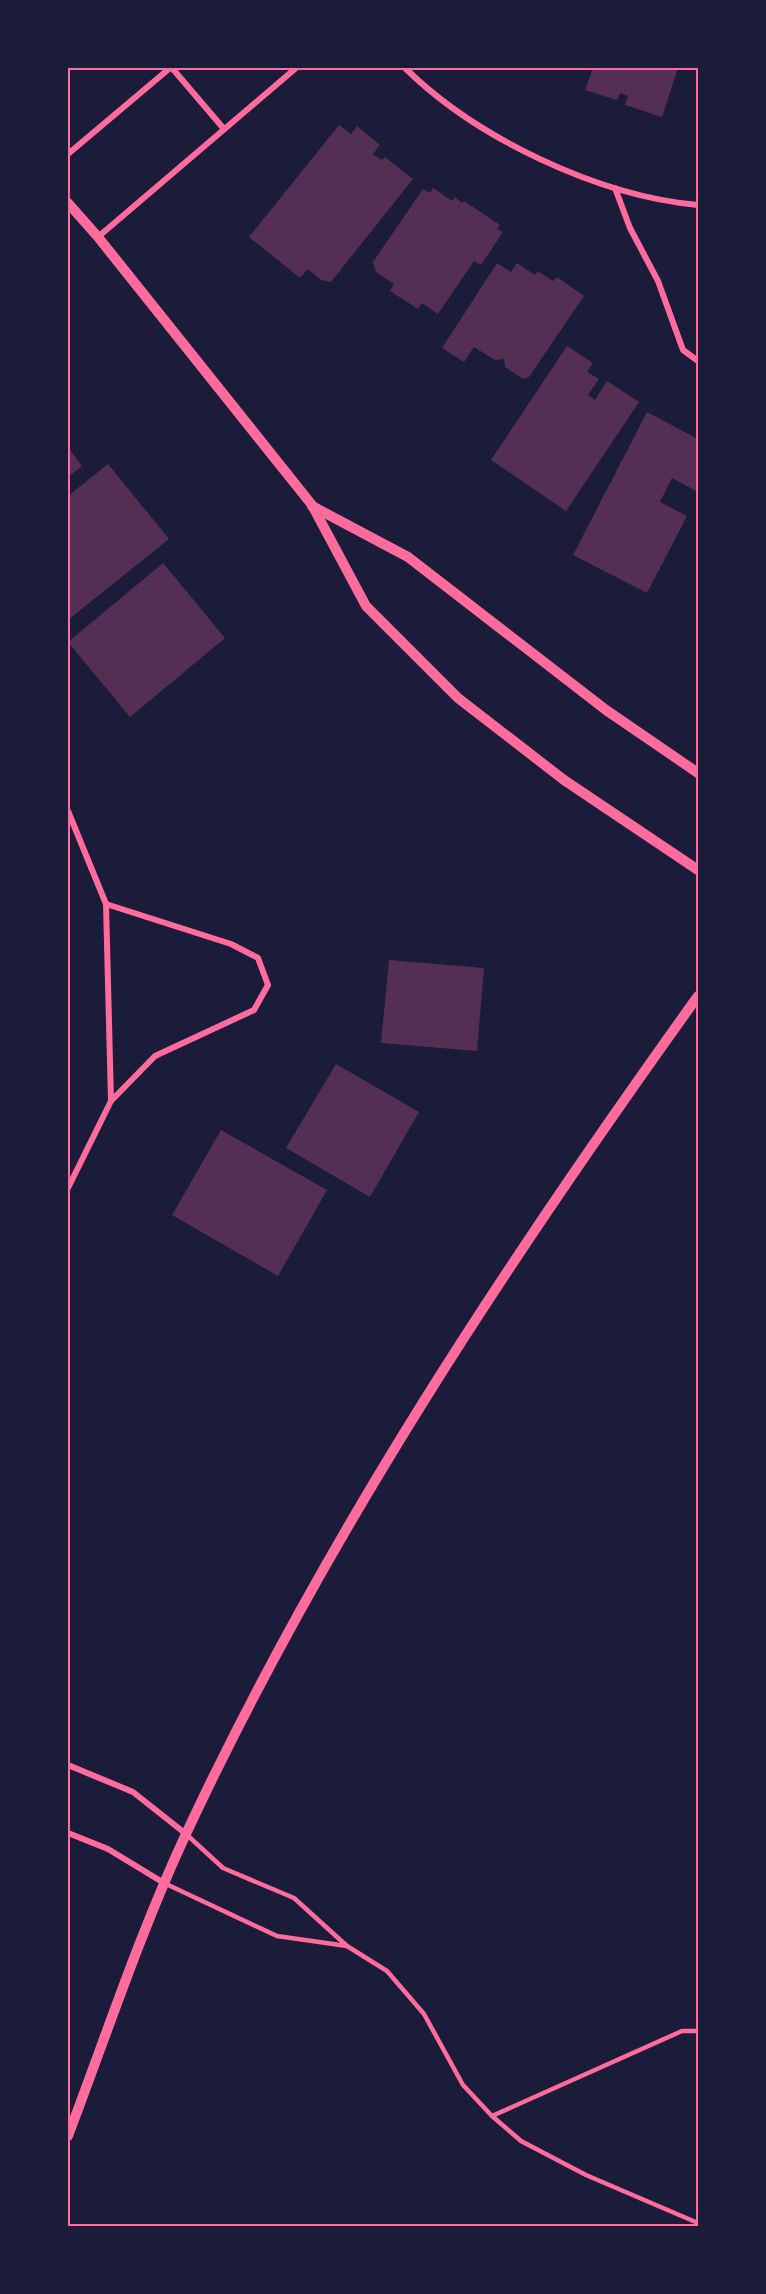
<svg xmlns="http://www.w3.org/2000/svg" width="766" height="2294" font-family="Mulish,sans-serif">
  <rect width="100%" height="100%" fill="#1b1b3a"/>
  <g fill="#542f53">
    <polygon points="593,68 678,68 662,117 625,105 628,96 620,93 617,100 585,90"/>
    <polygon points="339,125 351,134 357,126 380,145 373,154 382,160 385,157 413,179 331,282 321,280 308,269 300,278 249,237"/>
    <polygon points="433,188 452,201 455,197 462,203 464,201 500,225 497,229 503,232 481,265 474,261 438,314 422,303 418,309 390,291 394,284 376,272 373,262 423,189 430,193"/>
    <polygon points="497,263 511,272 517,263 535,275 538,271 553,281 557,277 584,296 529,377 523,379 505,367 504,359 495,360 474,347 464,362 442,348"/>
    <polygon points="567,346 593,363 587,372 599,379 588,395 595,400 607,381 639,402 566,511 491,460"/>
    <polygon points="647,412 698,439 698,492 672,478 660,502 687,516 647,593 573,555"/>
    <polygon points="68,447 82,466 68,477"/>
    <polygon points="108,464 169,539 68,620 68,496"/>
    <polygon points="163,563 225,638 130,717 68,642"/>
    <polygon points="389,960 484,968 477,1051 381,1043"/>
    <polygon points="336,1064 419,1112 370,1197 286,1148"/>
    <polygon points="221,1130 327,1190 278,1276 172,1215"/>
  </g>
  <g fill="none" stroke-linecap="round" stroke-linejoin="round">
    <g stroke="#ff6b9d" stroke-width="4.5">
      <polyline points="186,1834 223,1868 294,1898 347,1946 387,1971 424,2014 463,2085 492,2116 521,2141 586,2175 698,2223"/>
      <polyline points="164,1883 277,1936 347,1946"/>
      <polyline points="492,2116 682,2031 698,2031"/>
    </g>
    <g stroke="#ff6b9d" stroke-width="6">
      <polyline points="172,68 224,129"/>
      <path d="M405,68C476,138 598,196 698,205"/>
      <polyline points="68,154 170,68"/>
      <polyline points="615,188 630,228 658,281 683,350 698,361"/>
      <polyline points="98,237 296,68"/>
      <polyline points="68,811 106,904 111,1101"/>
      <polyline points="68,1188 111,1101 155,1056 254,1010 268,985 258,958 231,944 106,904"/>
      <polyline points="68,1765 133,1792 186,1834"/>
      <polyline points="68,1833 108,1849 164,1883"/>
    </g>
    <g stroke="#ff6b9d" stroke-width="10">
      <polyline points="68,203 98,237 312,505 366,606 458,698 564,780 698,870"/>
      <polyline points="312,506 408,557 606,710 698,773"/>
      <path d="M68,2136C106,2036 140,1933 185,1836C324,1538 507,1262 698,996"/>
    </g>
  </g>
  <rect width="766" height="2294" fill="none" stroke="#1b1b3a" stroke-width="138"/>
  <rect x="69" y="69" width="628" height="2156" fill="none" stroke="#ff6b9d" stroke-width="2"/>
</svg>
